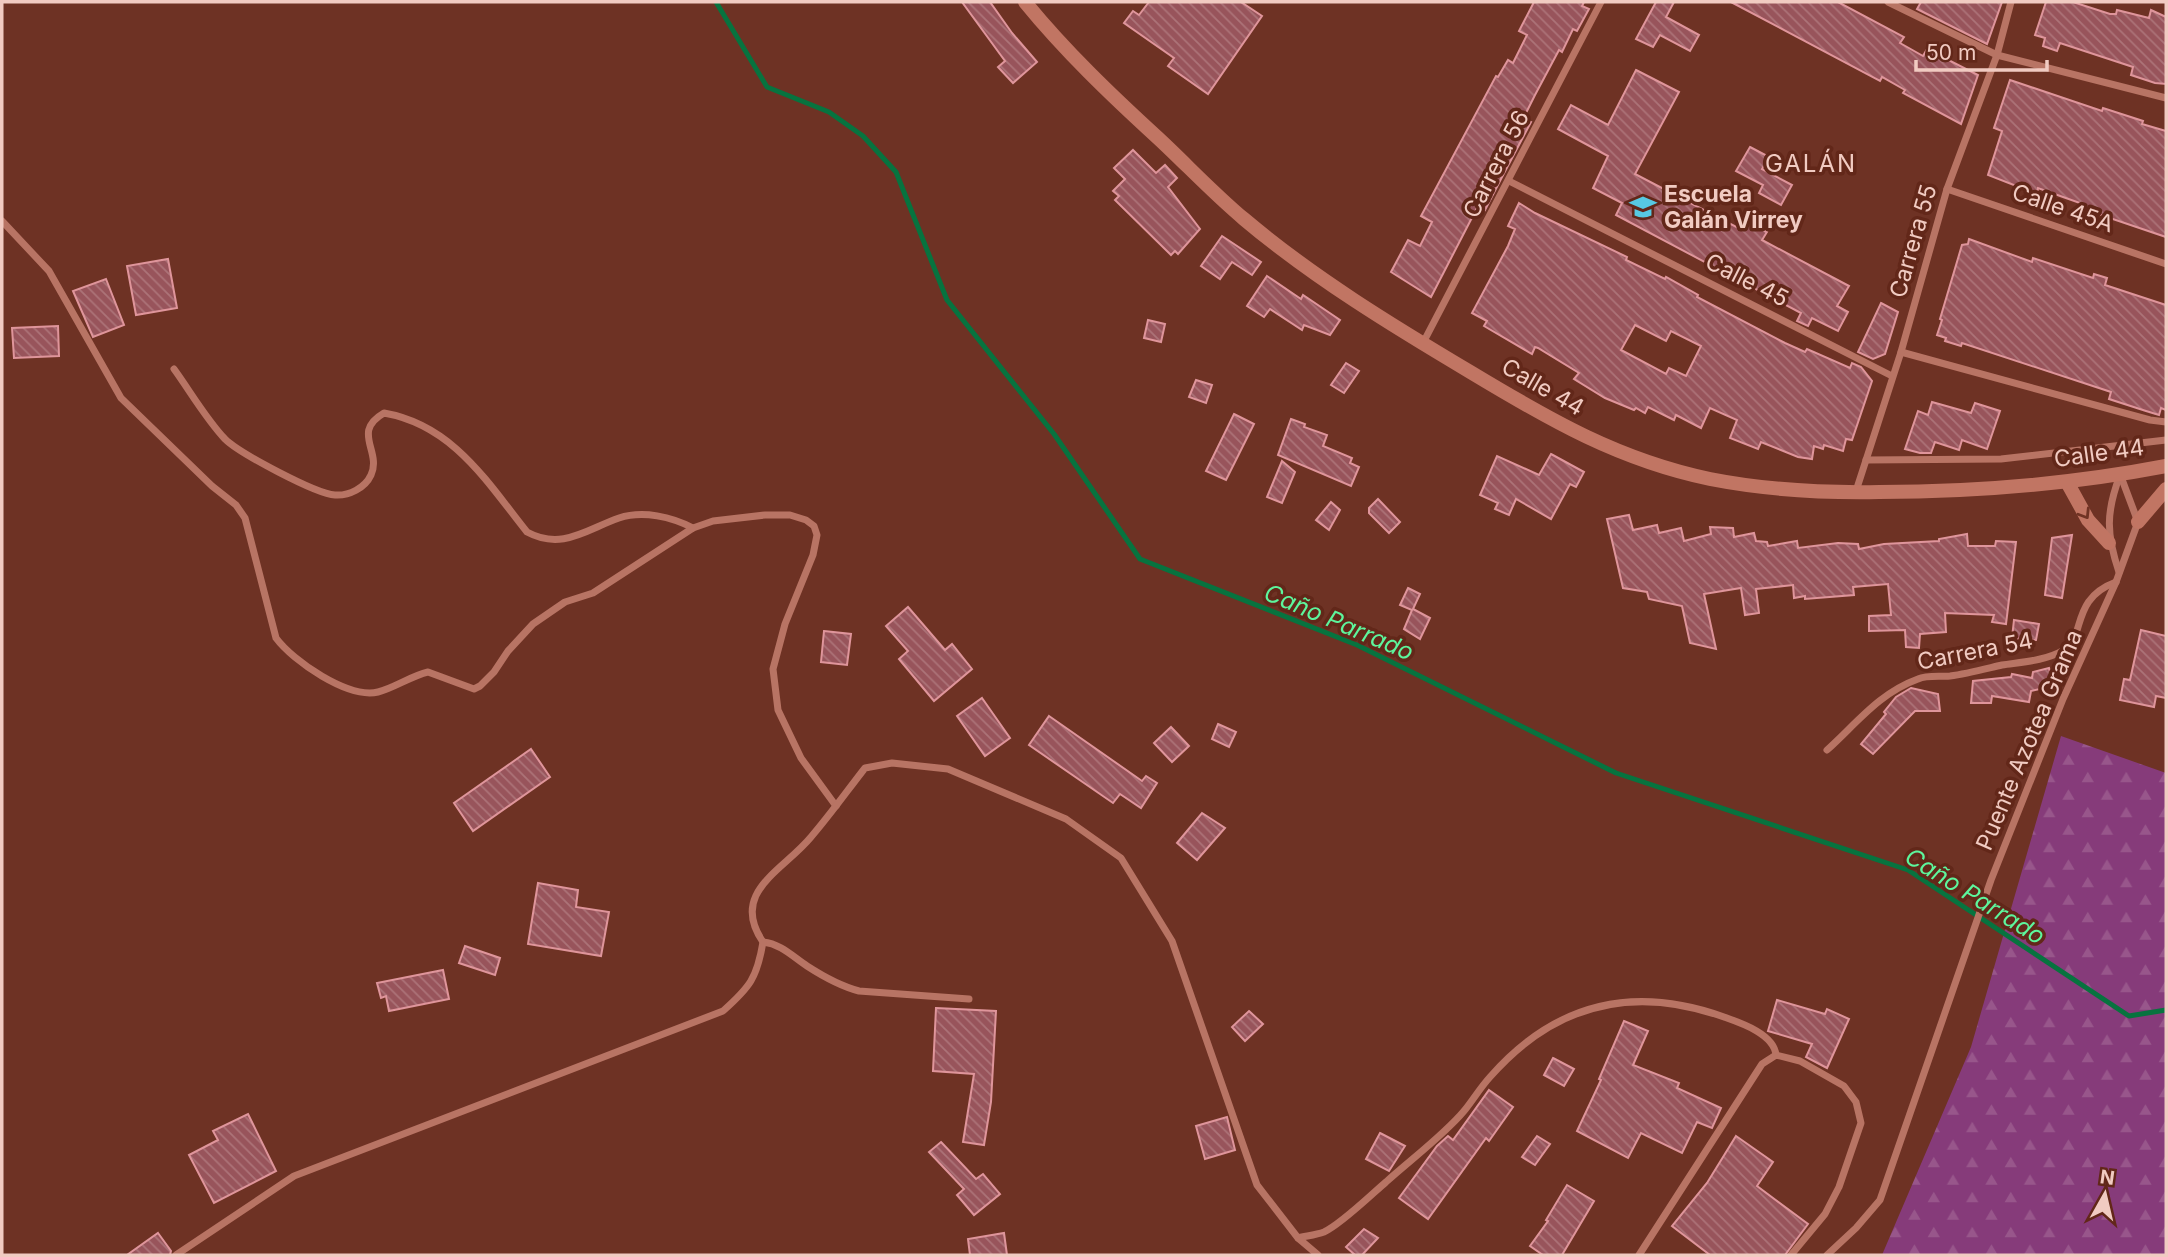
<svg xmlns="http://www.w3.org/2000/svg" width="2168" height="1257" font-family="Inter,sans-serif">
  <defs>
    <pattern id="forest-firs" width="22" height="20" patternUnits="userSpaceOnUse" patternTransform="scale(1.75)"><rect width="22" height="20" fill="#863b7a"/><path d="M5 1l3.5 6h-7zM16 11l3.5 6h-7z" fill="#98568b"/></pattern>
    <pattern id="building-back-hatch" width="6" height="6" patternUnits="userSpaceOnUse" patternTransform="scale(1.75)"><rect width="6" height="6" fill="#98545b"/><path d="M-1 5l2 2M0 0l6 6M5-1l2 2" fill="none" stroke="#ac7378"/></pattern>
  </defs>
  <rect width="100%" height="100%" fill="#6e3224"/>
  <polygon fill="url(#forest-firs)" points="2061,736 2166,773 2166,1255 1882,1255 1971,1047"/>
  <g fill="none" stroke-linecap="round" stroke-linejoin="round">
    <polyline stroke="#07733f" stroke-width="5" points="716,2 767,87 829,112 863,136 896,172 947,300 1054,434 1140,559 1357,645 1616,773 1908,870 2129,1016 2166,1010"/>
  </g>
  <g fill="url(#building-back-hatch)" stroke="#df959b" stroke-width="2" fill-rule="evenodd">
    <polygon points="962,2 990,2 1012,33 1037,62 1013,83 998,67 1005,61"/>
    <polygon points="1149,2 1241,2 1262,16 1208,94 1168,66 1174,58 1124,23 1133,11 1139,15"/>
    <polygon points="1534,2 1584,2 1582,6 1589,9 1577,31 1573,29 1562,52 1559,50 1535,95 1523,119 1531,122 1501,179 1485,210 1478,206 1431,297 1391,272 1408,240 1420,246 1432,222 1421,216 1496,76 1498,77 1508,60 1513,63 1527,35 1519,31"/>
    <polygon points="1656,2 1674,2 1666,17 1699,35 1690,51 1660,35 1653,47 1636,39"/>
    <polygon points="1731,2 1838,2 1904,37 1900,43 1923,56 1927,49 1978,75 1961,124 1903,93 1905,90 1882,77 1880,81"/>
    <polygon points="1921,2 2002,2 1987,44 1917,9"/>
    <polygon points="2046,2 2073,2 2110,14 2116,14 2117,10 2149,18 2151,10 2166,17 2166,84 2155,83 2131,75 2133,67 2060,43 2057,51 2043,46 2045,38 2035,35"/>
    <polygon points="1636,70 1679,92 1635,174 1742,230 1747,222 1767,232 1762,240 1849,286 1837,306 1848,312 1838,331 1812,318 1808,326 1797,321 1801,313 1616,215 1622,203 1593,188 1608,156 1558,129 1571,105 1608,125"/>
    <polygon points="2010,80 2102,111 2103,108 2143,121 2142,124 2166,131 2166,237 2086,210 2087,208 2079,205 2080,203 2063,197 2038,188 2037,194 1988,175 2002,131 1994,128"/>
    <polygon points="1750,147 1769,157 1762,169 1792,185 1781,205 1759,193 1763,185 1736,171"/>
    <polygon points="1133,150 1156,173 1165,165 1177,178 1168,187 1200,229 1178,254 1175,251 1171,255 1115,200 1119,196 1113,191 1125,179 1114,168"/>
    <path d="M1519,203L1535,213L1627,257L1626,260L1665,279L1666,277L1698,295L1697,297L1785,343L1805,352L1807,349L1850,368L1852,363L1861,367L1872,381L1852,440L1846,439L1843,451L1824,445L1823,449L1814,446L1812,459L1798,457L1761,442L1758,449L1730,438L1737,420L1710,408L1701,428L1676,415L1674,420L1648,407L1645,413L1636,408L1634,410L1605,398L1574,379L1579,373L1538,348L1535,347L1532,354L1484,326L1487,321L1472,313L1508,246L1515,229L1508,226ZM1635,325L1666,341L1671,331L1701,346L1686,376L1669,368L1666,374L1621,350Z"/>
    <polygon points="1222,236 1261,262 1252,275 1232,262 1220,279 1201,266"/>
    <polygon points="1969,239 2032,262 2033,258 2093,278 2094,274 2107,278 2105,285 2166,305 2166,410 2161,408 2159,415 2146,411 2109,399 2111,392 1962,343 1961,346 1945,341 1946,338 1937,335 1942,320 1940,319 1962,245 1968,244"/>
    <polygon points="168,259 177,308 136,315 127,266"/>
    <polygon points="1267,276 1301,299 1303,295 1340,320 1330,335 1304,325 1302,330 1270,309 1264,317 1247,306"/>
    <polygon points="106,279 124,325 93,337 73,291"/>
    <polygon points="1881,303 1898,312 1885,354 1873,359 1858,352"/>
    <polygon points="1148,320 1165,324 1161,342 1144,338"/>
    <polygon points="58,326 59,356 14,358 12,328"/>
    <polygon points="1346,363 1359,371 1344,393 1331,385"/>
    <polygon points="1196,380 1212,385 1206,403 1189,397"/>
    <polygon points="1932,402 1971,413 1975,403 2000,411 1987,449 1962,440 1959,450 1935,442 1931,453 1920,453 1905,449 1918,411 1928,415"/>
    <polygon points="1234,414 1254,424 1226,480 1206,471"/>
    <polygon points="1291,419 1305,424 1304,427 1327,435 1323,446 1352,458 1350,463 1359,467 1351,486 1278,455"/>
    <polygon points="1551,454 1584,472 1576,487 1570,484 1551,519 1516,499 1509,515 1495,509 1498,503 1480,495 1497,456 1539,475"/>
    <polygon points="1282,461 1295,472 1282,503 1267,497"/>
    <polygon points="1378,499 1400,522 1389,533 1369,513 1369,508"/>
    <polygon points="1331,502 1340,510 1329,530 1316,520"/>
    <polygon points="1629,515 1633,530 1657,525 1659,533 1681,528 1684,541 1711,534 1710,527 1733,528 1734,537 1754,533 1756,541 1767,542 1768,546 1797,541 1798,548 1838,543 1858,544 1859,549 1884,544 1939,541 1939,539 1967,534 1968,546 1995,546 1996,541 2016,542 2006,624 1992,622 1994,615 1945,613 1946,632 1920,634 1919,648 1906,647 1905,630 1869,631 1869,616 1891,615 1888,584 1853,587 1854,595 1805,599 1805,596 1794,598 1793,585 1756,589 1759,613 1745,615 1741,588 1704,594 1716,649 1690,643 1682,606 1649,599 1647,592 1623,588 1607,519"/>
    <polygon points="2072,535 2062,598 2045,595 2052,538"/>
    <polygon points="1408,588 1420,594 1413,609 1430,618 1420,639 1404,629 1412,610 1400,605"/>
    <polygon points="908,607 945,650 952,644 972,669 934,701 899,659 908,651 886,626"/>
    <polygon points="2014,620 2039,624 2036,640 2012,638"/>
    <polygon points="2141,630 2166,636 2166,698 2156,696 2154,707 2120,700 2124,679 2130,680"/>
    <polygon points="824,631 851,634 847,665 821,662"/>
    <polygon points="2049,668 2052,682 2062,684 2031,691 2029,702 1992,696 1991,703 1971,703 1973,681 2011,677 2012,674 2032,678 2033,672"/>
    <polygon points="1911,688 1938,694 1940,711 1915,711 1873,754 1861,744 1886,714 1884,712 1896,697"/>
    <polygon points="982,698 1010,738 985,756 957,716"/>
    <polygon points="1049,716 1142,781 1146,776 1157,783 1141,808 1120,794 1113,803 1029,745"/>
    <polygon points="1218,724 1236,732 1229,747 1212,739"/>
    <polygon points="1171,727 1189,746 1172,762 1154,743"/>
    <polygon points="531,749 550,777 473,831 454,803"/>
    <polygon points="1202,813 1225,828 1197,860 1177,843"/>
    <polygon points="538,883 578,890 576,907 609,912 601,956 528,944"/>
    <polygon points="465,946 500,958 495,975 459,963"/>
    <polygon points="443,970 449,999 389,1011 386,996 381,998 377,983"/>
    <polygon points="1777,1000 1825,1014 1827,1009 1849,1019 1827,1068 1806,1057 1812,1044 1768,1031"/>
    <polygon points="936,1008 996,1011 991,1102 984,1145 963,1142 974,1074 933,1071"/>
    <polygon points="1249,1011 1263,1024 1245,1041 1232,1027"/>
    <polygon points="1624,1021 1648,1031 1633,1065 1679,1083 1677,1088 1721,1108 1712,1128 1697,1122 1682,1153 1641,1133 1628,1158 1577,1131 1601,1080 1599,1079"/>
    <polygon points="1553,1058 1574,1069 1564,1086 1544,1075"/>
    <polygon points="1489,1090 1513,1107 1489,1141 1486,1138 1428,1219 1399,1198 1437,1146 1448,1136 1453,1140"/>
    <polygon points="248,1114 276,1171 214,1203 189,1155 218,1140 213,1131"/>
    <polygon points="1227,1117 1235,1150 1205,1159 1196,1126"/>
    <polygon points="1380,1133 1405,1146 1389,1171 1366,1159"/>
    <polygon points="1537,1136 1550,1144 1535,1165 1522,1157"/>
    <polygon points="1736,1136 1773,1162 1757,1186 1808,1224 1785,1255 1710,1255 1672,1226 1707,1183"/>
    <polygon points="941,1142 976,1179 983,1174 1000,1194 974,1215 957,1195 964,1189 929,1152"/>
    <polygon points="1567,1185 1594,1201 1562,1255 1543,1255 1530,1246 1548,1221 1546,1220"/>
    <polygon points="1364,1229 1378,1238 1362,1255 1355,1255 1346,1247"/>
    <polygon points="158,1233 171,1251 170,1255 127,1255"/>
    <polygon points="1004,1233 1007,1255 970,1255 968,1239"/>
  </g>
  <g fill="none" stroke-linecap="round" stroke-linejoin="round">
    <g stroke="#b87464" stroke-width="7">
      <polyline points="1888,2 1997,55 2166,98"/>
      <polyline points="1509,181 1892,376"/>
      <polyline points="1947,189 2166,264"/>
      <path d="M2,221L49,271L121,398L212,486L236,505L245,518L276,638C293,661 348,699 378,692C394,688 411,676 428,672L474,689L480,686L494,672L508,651L533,624L565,602L593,593L693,528L713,521L765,515H790L806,520L814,526L817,535L813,555L785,624L773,669L778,710L801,758L836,806"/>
      <polyline points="1423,343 1601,2"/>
      <polyline points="1901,352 2150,420 2166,422"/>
      <path d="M174,369C190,391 206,419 225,439C239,453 316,494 335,495C349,496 365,488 371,475C382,451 351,432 384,413C453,425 487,482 527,532C562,551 587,529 619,518C643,510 672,517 693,528"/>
      <polyline points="1866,460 2001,459 2166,440"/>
      <polyline points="1856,491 1901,352 1947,189 1997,55 2011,2"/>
      <path d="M2119,572C2106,534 2106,512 2120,475"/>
      <path d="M1827,750C1856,724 1879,693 1918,679C1927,675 1939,677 1950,676C1967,674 1985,669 2002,665C2022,662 2045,661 2064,650C2086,637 2070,599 2116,582"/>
      <path d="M763,942C781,944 792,956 807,966C824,977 840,986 859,991L969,999"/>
      <path d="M1298,1238C1306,1236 1316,1235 1324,1232C1340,1225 1371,1195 1386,1182C1409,1161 1444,1135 1464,1111C1473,1100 1480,1088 1490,1077C1554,1004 1632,984 1724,1017C1741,1023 1774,1034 1776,1055"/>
      <path d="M176,1255L294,1176L723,1011C750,987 757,978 763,942C729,892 783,871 811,837C830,815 847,791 865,768L892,763L948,769L1066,819L1121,858L1172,941L1257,1185L1298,1238L1318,1255"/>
      <polyline points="1639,1255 1762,1064 1776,1055 1800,1061 1844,1086 1856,1102 1861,1123 1839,1187 1825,1214 1791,1255"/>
      <polyline points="1827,1255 1856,1228 1880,1200 1991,880 2063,699 2116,582 2138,522 2120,474"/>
    </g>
    <g stroke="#c17563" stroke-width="14">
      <path d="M1025,2C1065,51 1111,95 1158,138C1186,164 1214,194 1244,219C1314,278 1393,326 1472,373C1550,420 1619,460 1710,479C1766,490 1822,493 1879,492C1976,492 2072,484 2166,466"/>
      <polyline points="2067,482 2088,520 2109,543"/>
      <polyline points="2138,522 2166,489"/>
    </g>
  </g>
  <defs><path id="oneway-chevron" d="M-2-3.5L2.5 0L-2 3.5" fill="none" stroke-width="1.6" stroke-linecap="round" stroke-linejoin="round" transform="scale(1.75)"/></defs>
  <use stroke="#703324" href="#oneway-chevron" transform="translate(2085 514) rotate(58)"/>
  <defs>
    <symbol id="school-bare" viewBox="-9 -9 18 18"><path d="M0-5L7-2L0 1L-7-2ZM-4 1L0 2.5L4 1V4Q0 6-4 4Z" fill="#57c9e2" stroke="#622719" stroke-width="2.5" paint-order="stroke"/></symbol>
  </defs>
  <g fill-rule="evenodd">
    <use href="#school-bare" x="1624" y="188" width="38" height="38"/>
  </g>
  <g text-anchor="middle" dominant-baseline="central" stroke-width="7" stroke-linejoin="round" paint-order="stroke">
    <g font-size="23" fill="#f1cbc2" stroke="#622719">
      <text transform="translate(1496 164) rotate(-63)">Carrera 56</text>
      <text transform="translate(2063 208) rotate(19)">Calle 45A</text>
      <text transform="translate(1913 241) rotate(-74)">Carrera 55</text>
      <text transform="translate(1747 280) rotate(27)">Calle 45</text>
      <text transform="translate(1543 387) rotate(30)">Calle 44</text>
      <text transform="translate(2099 453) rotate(-8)">Calle 44</text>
      <text transform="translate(1975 651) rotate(-11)">Carrera 54</text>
      <text transform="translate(2029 740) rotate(-67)">Puente Azotea Grama</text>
    </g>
    <g font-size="23" font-weight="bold" fill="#f1cbc2" stroke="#622719" text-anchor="start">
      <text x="1664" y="194">Escuela<tspan x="1664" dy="26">Galán Virrey</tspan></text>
    </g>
    <g font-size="24" letter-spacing="2" fill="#f1cbc2" stroke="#622719">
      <text x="1811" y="163">GALÁN</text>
    </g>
    <g font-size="24" font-style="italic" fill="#5df59c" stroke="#622719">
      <text transform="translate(1339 622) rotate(23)">Caño Parrado</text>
      <text transform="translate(1975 896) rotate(32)">Caño Parrado</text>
    </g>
  </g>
  <rect width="2168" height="1257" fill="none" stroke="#f1cbc2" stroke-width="7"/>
  <g transform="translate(2105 1194) rotate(8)" stroke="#622719" stroke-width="5" paint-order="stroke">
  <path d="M0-5L12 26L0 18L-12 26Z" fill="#f1cbc2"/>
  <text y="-10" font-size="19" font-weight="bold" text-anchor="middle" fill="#f1cbc2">N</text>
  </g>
  <path d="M1916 60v10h131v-10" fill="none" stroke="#f1cbc2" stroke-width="3.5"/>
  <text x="1926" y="60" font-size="21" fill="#f1cbc2" stroke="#622719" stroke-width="5" paint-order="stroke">50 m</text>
</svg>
